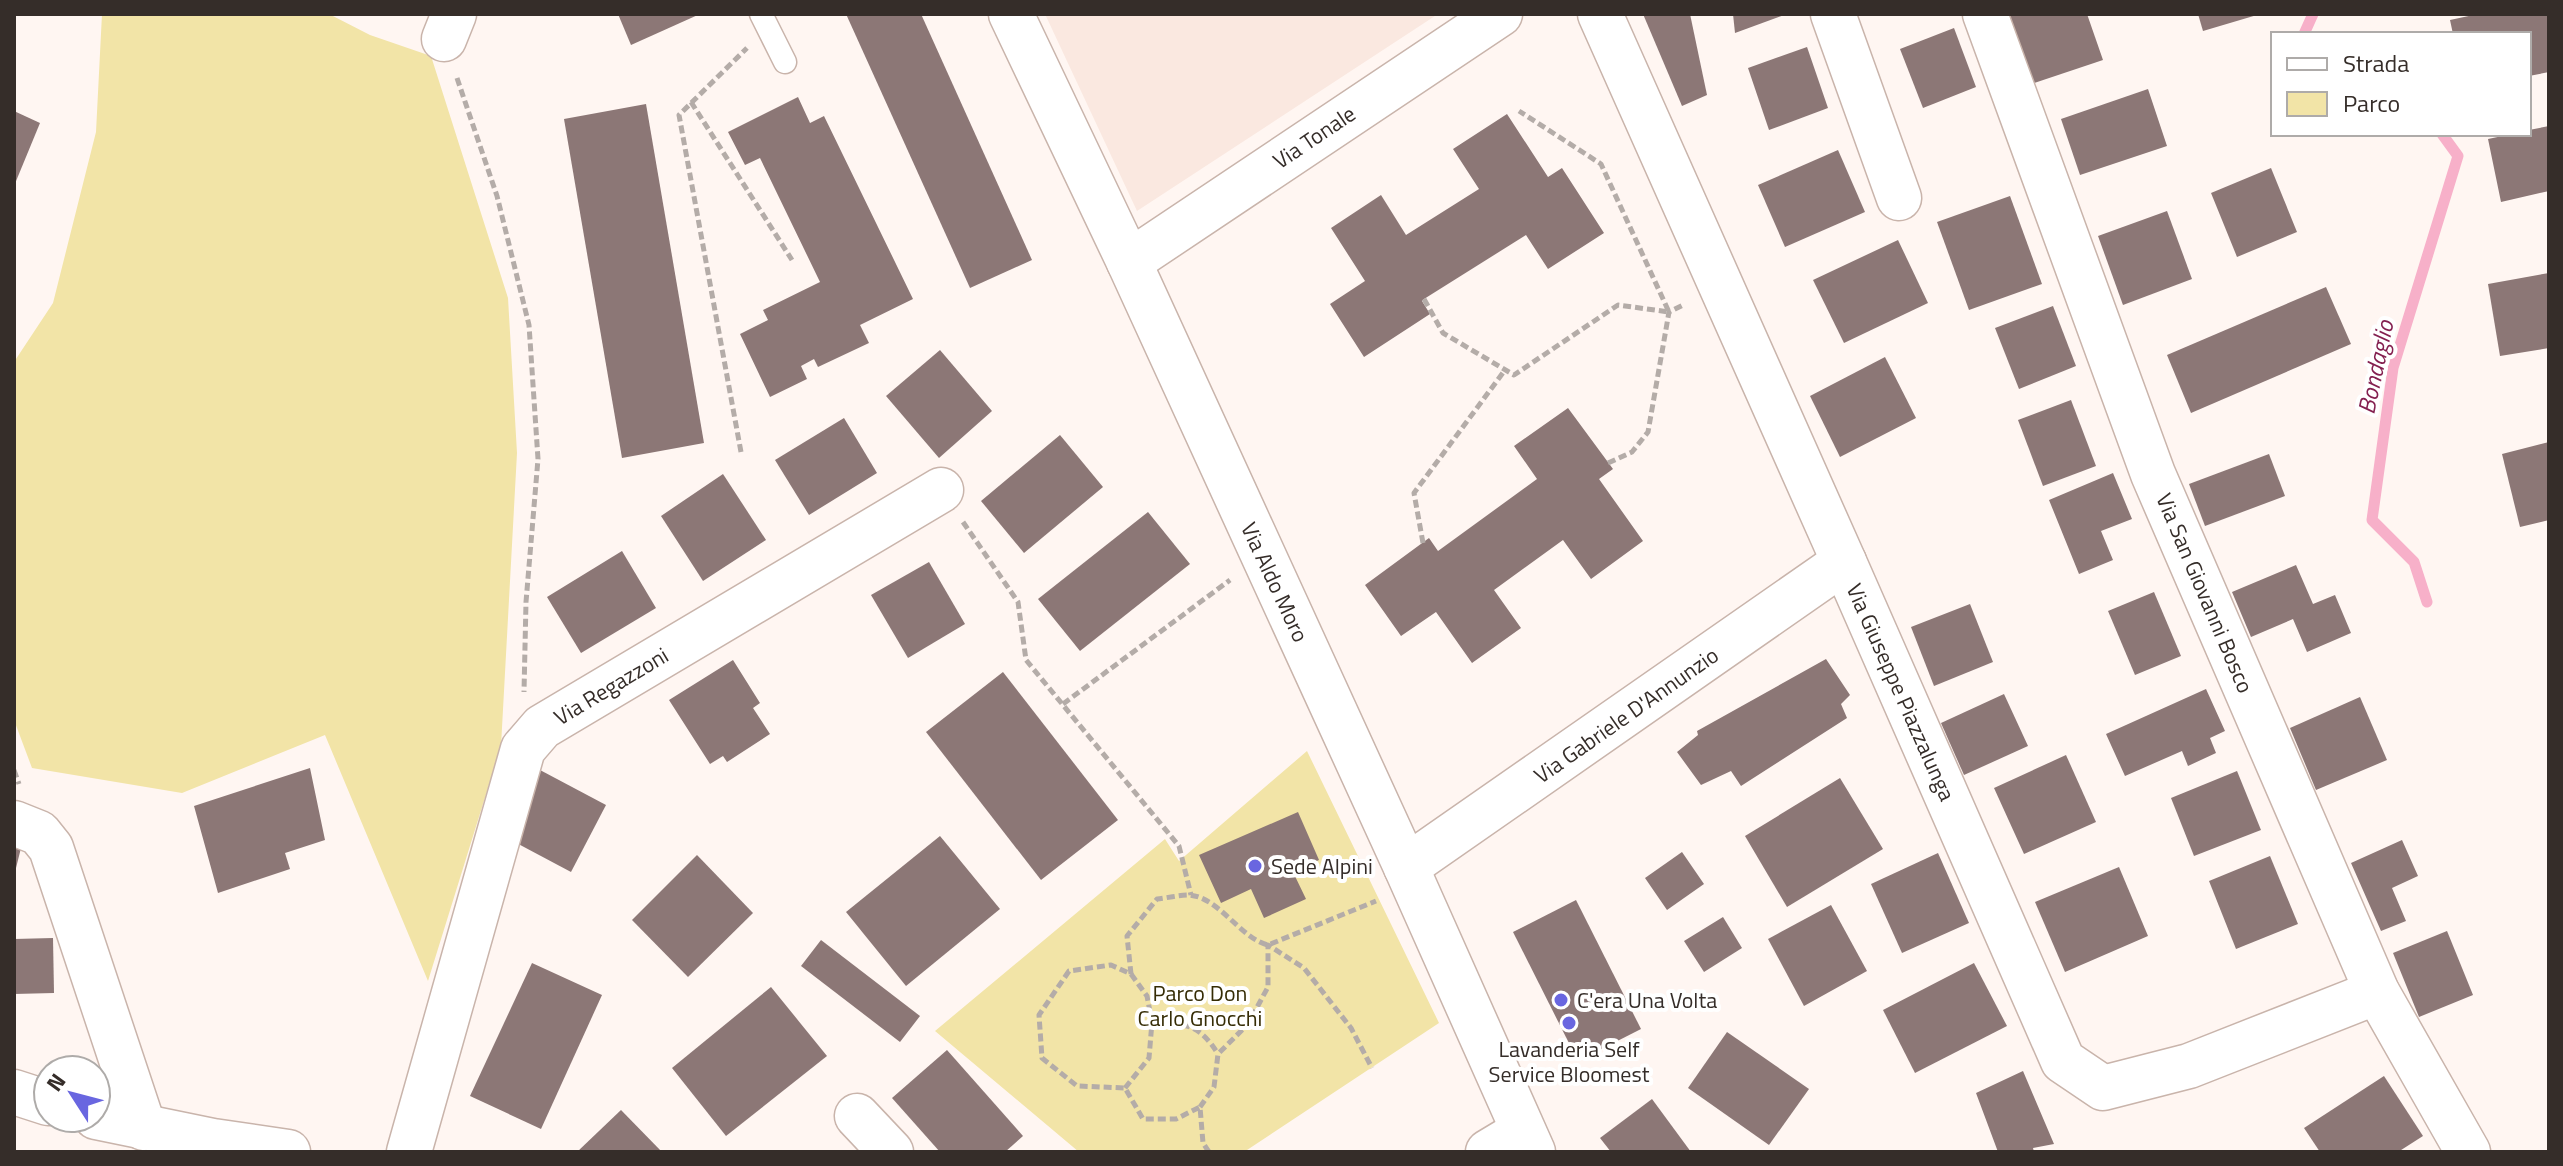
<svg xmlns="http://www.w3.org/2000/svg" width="2563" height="1166" font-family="'Titillium Web',sans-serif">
  <rect width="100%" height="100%" fill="#fff6f2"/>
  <polygon fill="#fae8e0" points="1045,14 1438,14 1137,211"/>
  <g fill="#f2e4a7">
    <polygon points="102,14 329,14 370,35 431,56 508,298 517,453 501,746 428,981 325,735 182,793 32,768 14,720 14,362 53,303 96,132"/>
    <polygon points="1307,751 1439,1023 1244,1152 1079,1152 935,1031 1165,839 1179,861"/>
  </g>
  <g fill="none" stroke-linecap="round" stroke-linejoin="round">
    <g stroke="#f7b0c9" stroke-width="11">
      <polyline points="2304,34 2313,14"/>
      <polyline points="2427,602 2414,562 2372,520 2393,368 2458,156 2442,134"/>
    </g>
  </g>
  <g fill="#8c7776">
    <polygon points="618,14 700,14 631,45"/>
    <polygon points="846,14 921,14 1032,260 970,288"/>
    <polygon points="1643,14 1690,14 1707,95 1682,106"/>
    <polygon points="1733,14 1787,14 1735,33"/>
    <polygon points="2015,14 2087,14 2103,60 2031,84 2008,16"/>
    <polygon points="2198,14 2257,14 2257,15 2203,31"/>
    <polygon points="2478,14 2549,14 2549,72 2529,76 2529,34 2453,34 2450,20"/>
    <polygon points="1954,28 1976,87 1923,108 1900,49"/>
    <polygon points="1807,47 1828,108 1769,130 1748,68"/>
    <polygon points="2148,89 2167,146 2080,175 2061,119"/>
    <polygon points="798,97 810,123 824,116 913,299 860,325 869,343 818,367 814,359 801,366 807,379 770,397 740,334 768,320 763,310 820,282 760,158 745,165 728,132"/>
    <polygon points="646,104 704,443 622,458 564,119"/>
    <polygon points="14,111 40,123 14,186"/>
    <polygon points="1507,114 1548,177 1562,168 1604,233 1548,269 1526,235 1424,299 1422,301 1430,314 1364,357 1330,304 1365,281 1331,228 1381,195 1406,235 1479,189 1453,149"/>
    <polygon points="2549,126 2549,191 2501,202 2488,139 2512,134 2529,134 2529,130"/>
    <polygon points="1838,150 1865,212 1785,247 1758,185"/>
    <polygon points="2271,168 2297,232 2237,257 2211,193"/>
    <polygon points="2010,196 2042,284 1969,310 1937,222"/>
    <polygon points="2167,211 2192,279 2123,305 2098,236"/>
    <polygon points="1898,240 1928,303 1844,343 1813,280"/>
    <polygon points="2549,273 2549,348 2500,356 2488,284"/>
    <polygon points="2326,287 2351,344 2191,413 2167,355"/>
    <polygon points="2053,306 2076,366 2019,389 1995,328"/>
    <polygon points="940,350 992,411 939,458 886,396"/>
    <polygon points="1885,357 1916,418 1840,457 1810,396"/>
    <polygon points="2071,400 2096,466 2043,486 2018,420"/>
    <polygon points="1568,408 1613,469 1599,479 1643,541 1591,579 1563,540 1494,590 1521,628 1472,663 1436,612 1401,636 1365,585 1429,538 1438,551 1537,479 1514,446"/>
    <polygon points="844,418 877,473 809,515 775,460"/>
    <polygon points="1060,435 1103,487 1024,553 981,501"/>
    <polygon points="2549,442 2549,520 2520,527 2502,454"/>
    <polygon points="2269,454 2285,496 2205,526 2189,484"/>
    <polygon points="2113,473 2132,519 2101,531 2113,560 2079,574 2049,500"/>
    <polygon points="723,474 766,540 703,581 661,516"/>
    <polygon points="1148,512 1190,564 1080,651 1038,599"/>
    <polygon points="622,551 656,608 581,653 547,597"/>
    <polygon points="929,562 965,624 908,658 871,595"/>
    <polygon points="2296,565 2313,604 2335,595 2351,633 2307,652 2293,619 2251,637 2232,592"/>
    <polygon points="2154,592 2181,656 2135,675 2108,611"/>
    <polygon points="1970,604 1993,662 1934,686 1911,627"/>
    <polygon points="1826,659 1850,695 1841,704 1847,718 1741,786 1731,771 1701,785 1677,752 1698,735 1697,731"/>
    <polygon points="733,660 760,703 753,708 770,734 727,762 723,756 710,764 669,700"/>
    <polygon points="1003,672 1118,820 1041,880 926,732"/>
    <polygon points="2206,689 2225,731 2210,738 2216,753 2188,766 2182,751 2125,776 2106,734"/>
    <polygon points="2004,694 2028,746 1964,775 1941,723"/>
    <polygon points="2360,697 2387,760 2316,790 2290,728"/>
    <polygon points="2066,755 2096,822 2024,854 1994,788"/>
    <polygon points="310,768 325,840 285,853 290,869 218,893 194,806"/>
    <polygon points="540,770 606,805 571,872 505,837"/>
    <polygon points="2237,771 2261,830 2194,856 2171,798"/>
    <polygon points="1840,778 1883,849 1787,907 1745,836"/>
    <polygon points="1298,812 1319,860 1293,872 1306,899 1264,918 1251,889 1221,903 1199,855"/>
    <polygon points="940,836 1000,909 906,986 846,912"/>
    <polygon points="2402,840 2418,876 2392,888 2406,921 2381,931 2351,863"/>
    <polygon points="14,842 22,844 15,872 14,872"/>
    <polygon points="1682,852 1704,884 1667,910 1645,878"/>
    <polygon points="1938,853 1969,923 1902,953 1871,884"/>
    <polygon points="697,855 753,913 688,977 632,920"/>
    <polygon points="2270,856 2298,924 2236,949 2209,881"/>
    <polygon points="2119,867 2148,936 2065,972 2035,902"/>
    <polygon points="1576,900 1641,1029 1578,1061 1513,932"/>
    <polygon points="1831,905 1867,971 1804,1006 1768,939"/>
    <polygon points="1723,917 1742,948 1704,972 1684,941"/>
    <polygon points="2447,931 2473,995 2419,1017 2393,953"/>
    <polygon points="53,938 54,993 14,994 14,939"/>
    <polygon points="821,940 920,1016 900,1042 801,966"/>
    <polygon points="532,963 602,995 541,1129 470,1096"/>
    <polygon points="1974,963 2007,1026 1915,1073 1883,1010"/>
    <polygon points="771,987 827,1056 726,1136 672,1068"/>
    <polygon points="1727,1032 1809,1089 1769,1145 1688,1088"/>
    <polygon points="947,1050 1023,1136 1005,1152 940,1152 892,1098"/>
    <polygon points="2023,1071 2054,1144 2033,1148 2034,1152 1998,1152 1976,1093"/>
    <polygon points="2384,1076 2423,1136 2398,1152 2320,1152 2304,1128"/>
    <polygon points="1652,1099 1691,1152 1611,1152 1600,1138"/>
    <polygon points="621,1110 662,1152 577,1152"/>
  </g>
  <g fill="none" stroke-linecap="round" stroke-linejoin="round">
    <defs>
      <polyline id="service" points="761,14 785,62"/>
      <g id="minor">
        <polyline points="1011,14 1129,262 1406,867 1533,1152"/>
        <polyline points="1600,14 1844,562 2063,1061 2103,1088 2189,1066 2377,992"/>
        <polyline points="1833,14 1899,198"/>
        <polyline points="1985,14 2153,474 2377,992 2468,1152"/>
        <polyline points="444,39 454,14"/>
        <polyline points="1129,262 1500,14"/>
        <polyline points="14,823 39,833 51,848 144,1128"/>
        <polyline points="1406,867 1844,562"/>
        <polyline points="14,1092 48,1103"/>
        <polyline points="857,1116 891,1152"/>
        <polyline points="96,1117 213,1141 288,1152"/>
        <polyline points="409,1152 523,749 542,727 941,490"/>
        <polyline points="1488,1152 1523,1131"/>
      </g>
    </defs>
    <use href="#service" stroke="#c9b4ab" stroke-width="25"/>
    <use href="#minor" stroke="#c9b4ab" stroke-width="47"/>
    <g stroke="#b4aca8" stroke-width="5" stroke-dasharray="8 4" stroke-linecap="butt">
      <polyline points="457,78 497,196 529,325 538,459 526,602 524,692"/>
      <polyline points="691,102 792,260"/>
      <polyline points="1424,299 1443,333 1514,375 1618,305 1669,312 1601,164 1519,111"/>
      <polyline points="741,452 679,115 747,48"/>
      <polyline points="1608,463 1632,452 1648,432 1669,312 1685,304"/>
      <polyline points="963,522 1018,602 1026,660 1179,846 1191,895"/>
      <polyline points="1423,543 1414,493 1505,370"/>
      <polyline points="1063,704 1230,580"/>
      <polyline points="14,770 19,784"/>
      <path d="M1131,974L1147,996L1152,1022C1186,1023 1200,1025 1218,1054"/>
      <polyline points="1125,1088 1149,1058 1152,1022"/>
      <polyline points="1200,1107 1214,1087 1218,1054 1248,1024 1268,987 1268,945 1304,968 1351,1028 1372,1068"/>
      <path d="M1209,1152L1203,1143L1200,1107L1176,1119H1143L1125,1088L1077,1086L1042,1058L1039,1015L1069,971L1111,965L1131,974L1127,936L1157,899C1167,898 1179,895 1189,895C1219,897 1241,939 1268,945L1376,901"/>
    </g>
    <use href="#service" stroke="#fff" stroke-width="22"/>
    <use href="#minor" stroke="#fff" stroke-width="44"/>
  </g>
  <g fill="#6966e0" stroke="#fff" stroke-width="3">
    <circle cx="1255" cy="866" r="8"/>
    <circle cx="1561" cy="1000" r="8"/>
    <circle cx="1569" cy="1023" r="8"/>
  </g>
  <g text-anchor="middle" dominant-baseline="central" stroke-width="8" stroke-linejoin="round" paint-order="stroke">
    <g font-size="22" fill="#352d29" stroke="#fff">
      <text transform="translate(1314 137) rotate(-34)">Via Tonale</text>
      <text transform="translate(1275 582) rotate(65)">Via Aldo Moro</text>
      <text transform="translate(2205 593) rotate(67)">Via San Giovanni Bosco</text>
      <text transform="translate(611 686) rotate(-31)">Via Regazzoni</text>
      <text transform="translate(1901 692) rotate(66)">Via Giuseppe Piazzalunga</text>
      <text transform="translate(1626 715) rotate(-35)">Via Gabriele D'Annunzio</text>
    </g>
    <g font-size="22" fill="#352d29" stroke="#fff" text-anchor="start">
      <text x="1271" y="866">Sede Alpini</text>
      <text x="1577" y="1000">C'era Una Volta</text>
      <text x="1569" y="1049" text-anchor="middle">Lavanderia Self<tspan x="1569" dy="25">Service Bloomest</tspan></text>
    </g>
    <g font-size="22" fill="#352c05" stroke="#fff">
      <text x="1200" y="993">Parco Don<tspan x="1200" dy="25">Carlo Gnocchi</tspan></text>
    </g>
    <g font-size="24" font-style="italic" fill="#842050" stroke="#fff">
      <text transform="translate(2375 367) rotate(-78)">Bondaglio</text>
    </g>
  </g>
  <rect width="2563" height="1166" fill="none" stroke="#352d29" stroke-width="32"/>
  <rect x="2271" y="32" width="260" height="104" fill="#ffffff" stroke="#aeaba9" stroke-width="2"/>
  <rect x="2287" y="58" width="40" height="12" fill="#ffffff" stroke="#aeaba9" stroke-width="2"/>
  <text x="2343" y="72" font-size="24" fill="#352d29">Strada</text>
  <rect x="2287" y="92" width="40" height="24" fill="#f2e4a7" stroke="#aeaba9" stroke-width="2"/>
  <text x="2343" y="112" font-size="24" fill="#352d29">Parco</text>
  <g transform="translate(72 1094) rotate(306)"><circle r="38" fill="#ffffff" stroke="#aeaba9" stroke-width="2"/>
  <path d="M0-6L14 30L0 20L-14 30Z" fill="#6966e0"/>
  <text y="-12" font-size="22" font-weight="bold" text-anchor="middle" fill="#352d29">N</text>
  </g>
</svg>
